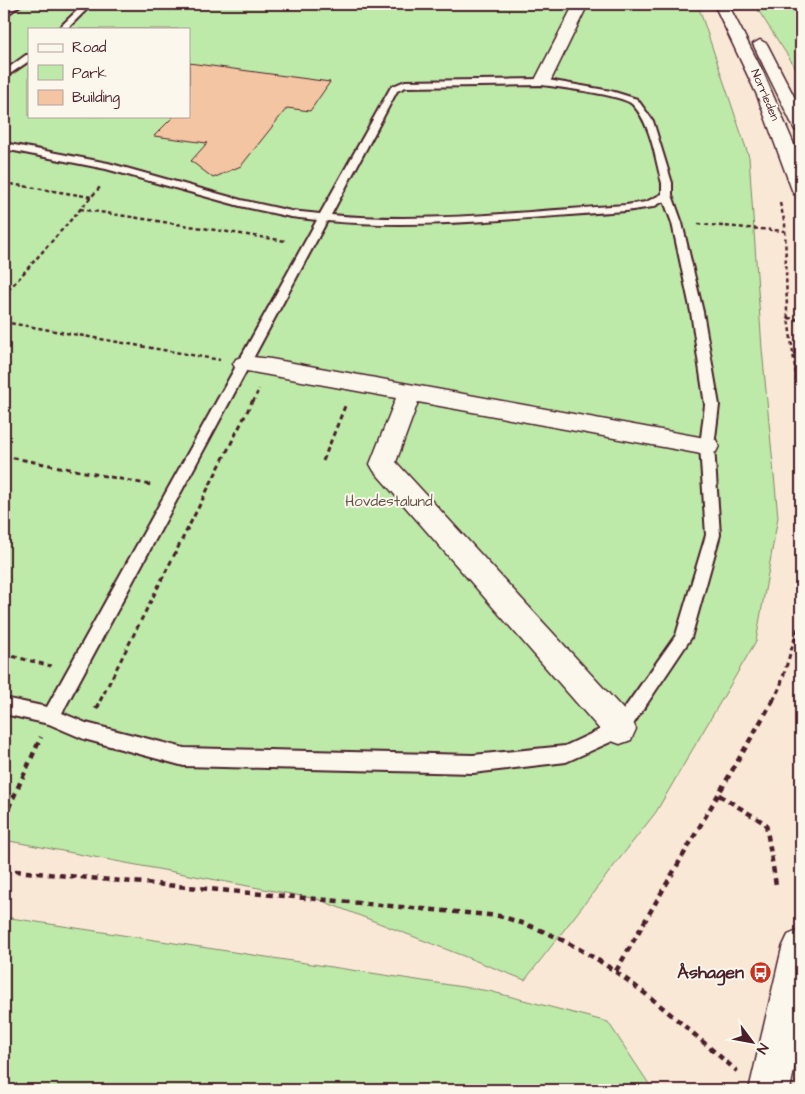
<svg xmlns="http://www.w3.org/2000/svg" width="805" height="1094" font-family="'Architects Daughter',sans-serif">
  <rect width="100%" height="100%" fill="#f9e8d6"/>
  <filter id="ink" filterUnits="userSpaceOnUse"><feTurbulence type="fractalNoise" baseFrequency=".02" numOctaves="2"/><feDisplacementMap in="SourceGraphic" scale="10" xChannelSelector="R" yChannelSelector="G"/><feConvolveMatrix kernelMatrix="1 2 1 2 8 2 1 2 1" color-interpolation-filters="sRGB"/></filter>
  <g filter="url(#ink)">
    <g fill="#bdeaa8" stroke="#84846a" fill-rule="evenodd">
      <path d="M4,4H696L700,11L749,157L762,349L778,517L756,641L656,812L525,980L317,899L4,840ZM29,29H189V116H29Z"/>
      <polygon points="754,4 801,4 801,76"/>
      <polygon points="4,917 489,991 608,1022 653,1090 4,1090"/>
    </g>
    <polygon fill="#f4c5a3" stroke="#4a1f2b" points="189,63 330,82 310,111 287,108 241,166 213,178 191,161 207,143 154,136 174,116 189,116"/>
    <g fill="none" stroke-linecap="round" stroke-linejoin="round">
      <defs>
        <g id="lane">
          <polygon points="14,4 22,4 4,17 4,11"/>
          <polygon points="84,4 92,4 67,29 58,29"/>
          <polygon points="26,55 29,55 29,61 4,78 4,71"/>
          <path d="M542,79L611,91L637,99L653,121L672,183V195L682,223L703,312L719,405L714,446L720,535L691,638L626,735L566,762L473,773L184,766L84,739L49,724L4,714V698L47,707L317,220L291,217L240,206L106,169L4,149V143L108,163L241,200L291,211L320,214L391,87L405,81ZM542,85C558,87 622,95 632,104C651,123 655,158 662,183V194L646,202L626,205C528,211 428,224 331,215L397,91L406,87ZM664,201L672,223L691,312L705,405L700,446L706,535L676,635L614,723L565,746L473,755L184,748L86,723L62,713L327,221C426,230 527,217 626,211L653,207Z"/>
        </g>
        <g id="street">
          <polygon points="574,4 588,4 550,82 548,85 536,85 534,82"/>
          <polygon points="244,356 271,359 716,440 719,446 716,452 707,455 418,402 396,462 631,718 636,729 631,740 620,744 609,740 374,471 370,464 396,398 236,369 233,364 236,359"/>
        </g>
        <g id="secondary">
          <polygon points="714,4 728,4 763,72 793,142 801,165 801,196 794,194 792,190 757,95"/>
          <polygon points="760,40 767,44 801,110 801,131 795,130 793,126 753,44"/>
          <polygon points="801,929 801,1035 790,1090 749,1090 782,948 788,935"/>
        </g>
      </defs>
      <use href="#lane" stroke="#4a1f2b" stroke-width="4"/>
      <use href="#street" stroke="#4a1f2b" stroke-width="3"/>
      <use href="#secondary" stroke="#4a1f2b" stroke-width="3"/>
      <g stroke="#4a1f2b" stroke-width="2.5" stroke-dasharray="4 3" stroke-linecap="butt">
        <polyline points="4,183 91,197"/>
        <polyline points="780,203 785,224 787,311 800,402"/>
        <polyline points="80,209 286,241"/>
        <polyline points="698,224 785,231"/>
        <polyline points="4,295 101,186"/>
        <polyline points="788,318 801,320"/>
        <polyline points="4,322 220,360"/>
        <polyline points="253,402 259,389"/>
      </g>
      <g stroke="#4a1f2b" stroke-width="3" stroke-dasharray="5 4" stroke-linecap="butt">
        <polyline points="800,400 801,409"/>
        <polyline points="4,456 151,485"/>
        <polyline points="323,461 345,406"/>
        <polyline points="4,654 51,666"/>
        <polyline points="100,701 253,400"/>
        <polyline points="773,701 780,687 801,618"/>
      </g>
      <g stroke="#4a1f2b" stroke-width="4.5" stroke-dasharray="6 5" stroke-linecap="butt">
        <polyline points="96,709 101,700"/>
        <polyline points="719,795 766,824 776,885"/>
        <polyline points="4,818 41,737"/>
        <path d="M4,870L499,916C598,943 661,1007 737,1071"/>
        <polyline points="616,971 773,700"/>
      </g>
      <use href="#lane" fill="#fbf7ec" fill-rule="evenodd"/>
      <use href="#street" fill="#fbf7ec" fill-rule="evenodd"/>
      <use href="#secondary" fill="#fbf7ec" fill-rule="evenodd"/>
    </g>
  </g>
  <defs>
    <symbol id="bus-disc" viewBox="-11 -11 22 22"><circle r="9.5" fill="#c8321e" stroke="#fbf7ec"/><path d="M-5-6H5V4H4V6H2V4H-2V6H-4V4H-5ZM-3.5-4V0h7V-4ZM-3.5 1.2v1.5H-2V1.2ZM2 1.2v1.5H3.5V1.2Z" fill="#fff"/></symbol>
  </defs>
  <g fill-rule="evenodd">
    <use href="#bus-disc" x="748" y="960" width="25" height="25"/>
  </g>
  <g text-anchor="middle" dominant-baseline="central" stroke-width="4" stroke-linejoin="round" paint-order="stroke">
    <g font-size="12" fill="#4a1f2b" stroke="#fbf7ec">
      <text transform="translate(765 95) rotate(67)">Norrleden</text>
    </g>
    <g font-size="15" fill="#67524a" stroke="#fbf7ec">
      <text x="389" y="501">Hovdestalund</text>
    </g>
    <g font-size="18" font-weight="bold" fill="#4a1f2b" stroke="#fbf7ec" text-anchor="end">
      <text x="744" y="972">Åshagen</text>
    </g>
  </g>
  <rect width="805" height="1094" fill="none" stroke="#fbf7ec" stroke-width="20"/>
  <rect x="10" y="10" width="785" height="1074" fill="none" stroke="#4a1f2b" stroke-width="2" filter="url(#ink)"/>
  <rect x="28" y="28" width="162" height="90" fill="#fbf7ec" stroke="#b4a19f"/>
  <rect x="38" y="44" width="25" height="8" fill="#fbf7ec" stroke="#b4a19f"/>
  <text x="72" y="52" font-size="15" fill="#4a1f2b">Road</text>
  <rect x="38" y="65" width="25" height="15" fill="#bdeaa8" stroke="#b4a19f"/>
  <text x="72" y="78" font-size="15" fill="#4a1f2b">Park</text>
  <rect x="38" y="90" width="25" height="15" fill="#f4c5a3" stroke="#b4a19f"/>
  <text x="72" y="102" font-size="15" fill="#4a1f2b">Building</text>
  <g transform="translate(752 1042) rotate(122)" stroke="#fbf7ec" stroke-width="4" paint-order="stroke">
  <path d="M0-4L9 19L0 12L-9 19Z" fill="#4a1f2b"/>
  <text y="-8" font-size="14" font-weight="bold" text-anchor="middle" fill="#4a1f2b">N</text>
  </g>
</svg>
